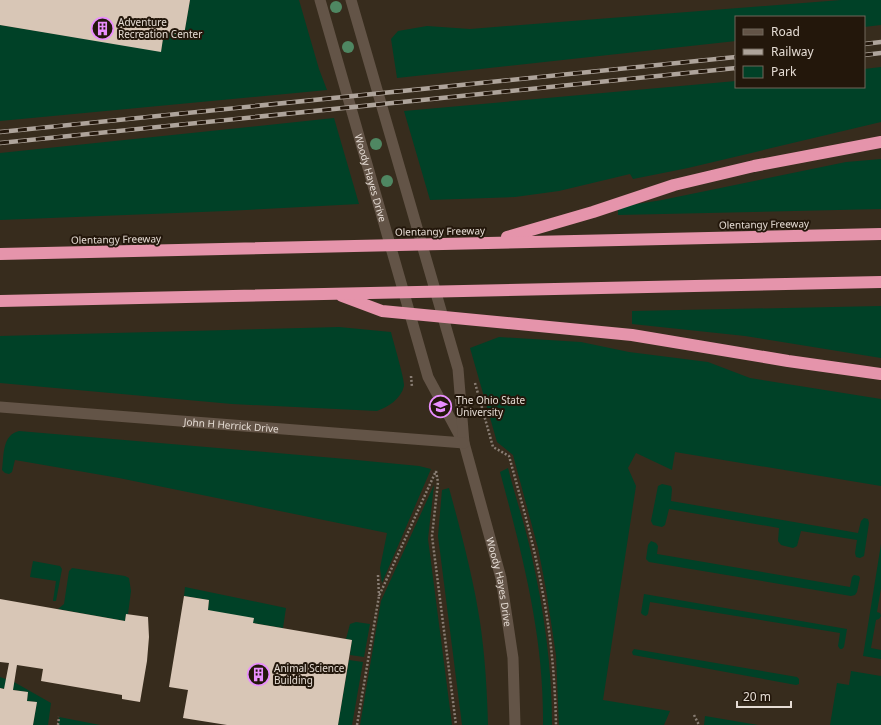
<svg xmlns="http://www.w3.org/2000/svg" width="881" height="725" font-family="'Noto Sans',sans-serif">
  <rect width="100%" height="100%" fill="#2d2014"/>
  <path fill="#372c1d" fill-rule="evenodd" d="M0,0H881V725H0ZM736,17H864V87H736Z"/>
  <g fill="#004127">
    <polygon points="190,0 299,0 319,69 327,90 0,121 0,25 161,51 164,32 184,35"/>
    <polygon points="841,0 881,0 881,25 864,27 864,17 736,17 736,41 397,78 391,39 398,31 427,26 470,29"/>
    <polygon points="881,67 881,122 688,168 633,179 630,174 559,191 515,197 430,200 404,111 736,81 736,87 864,87 864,69"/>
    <polygon points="334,118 359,204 226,211 0,220 0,153"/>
    <polygon points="881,159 881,209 618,215 618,207 662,200 846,162"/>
    <polygon points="881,306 881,358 745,336 632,324 632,311"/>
    <path d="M339,327L391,332C393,341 405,380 404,386C401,399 388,407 377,411L232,404L0,383V336Z"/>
    <polygon points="499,337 581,342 629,352 708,362 750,378 881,399 881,486 675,452 672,470 636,453 628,468 636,486 603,700 670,711 664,725 559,725 556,655 546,589 538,548 513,455 497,442 470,348"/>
    <path d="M19,431L346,459L419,466L431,469L382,583L380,568L387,533L119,478L15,460L12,472L9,474L5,473L2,470C4,455 2,435 19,431Z"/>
    <path d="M508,468C515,496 525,525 531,553C544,610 552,667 552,725H543C544,636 523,557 500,472Z"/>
    <polygon points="662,484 671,486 672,489 671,501 858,533 861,521 864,518 868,519 869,523 864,556 860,558 856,557 855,553 857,540 801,531 797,546 793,548 781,545 778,541 779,528 669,509 665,525 662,527 653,525 651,521 658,486"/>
    <polygon points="434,485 428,539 452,725 360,725 381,601"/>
    <path d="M449,488C461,532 473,577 480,622C485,656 487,690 488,725H462L438,536L442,490Z"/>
    <polygon points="651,541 656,543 658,546 657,554 850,587 852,577 854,575 859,576 860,578 857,592 855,595 851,596 649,562 646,559 648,545"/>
    <polygon points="881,544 881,588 877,612 880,613 881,616 879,619 876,620 871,648 881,650 881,659 863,656"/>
    <polygon points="33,561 60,566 62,569 56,601 53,601 56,581 30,577"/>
    <polygon points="72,568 125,576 129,578 131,591 128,614 126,614 125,621 58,609 64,604 69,571"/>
    <polygon points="185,587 286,608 283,628 253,623 208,610 209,600 184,596"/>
    <polygon points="644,594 847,629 844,647 842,649 840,649 838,646 840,633 650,602 648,614 646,616 643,615 641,613"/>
    <polygon points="356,622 370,624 364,657 350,655 352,640 346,639 350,624"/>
    <polygon points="634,649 797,677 799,679 799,684 796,685 633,655 632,652"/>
    <polygon points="349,660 363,662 352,725 338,725"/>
    <polygon points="851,671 881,676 881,725 830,725 837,683 849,685"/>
    <polygon points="0,677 14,682 51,703 48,725 33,725 37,702 27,701 28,692 0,688"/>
    <polygon points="705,716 758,725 704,725"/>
    <polygon points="59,717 100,725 58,725"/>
  </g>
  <g fill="#d8c6b6">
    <polygon points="0,0 190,0 184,35 164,32 161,52 0,25"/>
    <polygon points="184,596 209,600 208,610 254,618 253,623 352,640 338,725 227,725 183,718 188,690 169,687"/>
    <polygon points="0,599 125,621 126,614 148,617 149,637 147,661 140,702 122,699 122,695 41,681 43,669 17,665 13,690 28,692 27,701 37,702 33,725 0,725 0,688 4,689 9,663 0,662"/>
  </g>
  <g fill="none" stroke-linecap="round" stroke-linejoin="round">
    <g stroke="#887d73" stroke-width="2.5" stroke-dasharray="2 2" stroke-linecap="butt">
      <polyline points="411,376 412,387"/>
      <path d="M475,383L493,447L509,456C521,500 534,544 542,589C551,634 555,679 556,725"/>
      <polyline points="436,471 438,482 432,536 456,725"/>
      <polyline points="378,575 379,596"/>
      <polyline points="694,715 699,725"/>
      <polyline points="58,725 59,717"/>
      <polyline points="357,725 379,596 436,471"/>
    </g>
    <g stroke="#635447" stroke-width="11">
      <path id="s1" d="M320,0L428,377L462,440"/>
      <path id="s2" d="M351,0L458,369L464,443L501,578L513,658L515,725"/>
      <path id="s3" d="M0,407L464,443"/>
    </g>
    <g stroke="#e594ab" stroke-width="12">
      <polyline points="507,237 593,212 674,185 754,166 881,142"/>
      <polyline points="0,254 881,234"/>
      <polyline points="342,296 382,311 632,335 788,361 881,374"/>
      <polyline points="0,301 881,282"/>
    </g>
    <defs>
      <g id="rail">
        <polyline points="864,44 881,42"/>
        <polyline points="864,55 881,53"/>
        <polyline points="0,132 736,57"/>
        <polyline points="0,143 736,68"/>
      </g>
    </defs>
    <use href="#rail" stroke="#aea49b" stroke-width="4.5"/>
    <use href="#rail" stroke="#23170b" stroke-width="3" stroke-dasharray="9" stroke-linecap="butt"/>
  </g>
  <g fill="#4f8762">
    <circle cx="336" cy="7" r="6"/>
    <circle cx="348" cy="47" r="6"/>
    <circle cx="376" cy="144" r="6"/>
    <circle cx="387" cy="181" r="6"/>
  </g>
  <defs>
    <symbol id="building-ring" viewBox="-11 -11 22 22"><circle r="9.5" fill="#23170b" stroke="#e98efe" stroke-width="1.5"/><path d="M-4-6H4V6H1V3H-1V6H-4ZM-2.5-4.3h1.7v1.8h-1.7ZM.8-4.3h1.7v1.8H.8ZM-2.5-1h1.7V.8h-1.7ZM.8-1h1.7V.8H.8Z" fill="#e98efe"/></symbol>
    <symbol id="university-ring" viewBox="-11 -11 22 22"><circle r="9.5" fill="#23170b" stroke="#e98efe" stroke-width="1.5"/><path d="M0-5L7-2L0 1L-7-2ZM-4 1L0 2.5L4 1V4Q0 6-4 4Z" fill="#e98efe"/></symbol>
  </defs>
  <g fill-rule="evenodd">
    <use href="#building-ring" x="90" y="16" width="25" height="25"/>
    <use href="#university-ring" x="428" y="394" width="25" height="25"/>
    <use href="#building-ring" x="246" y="662" width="25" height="25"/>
  </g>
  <g text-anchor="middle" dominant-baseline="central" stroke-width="4" stroke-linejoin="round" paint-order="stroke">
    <g font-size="10" fill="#e5dcd4" stroke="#23170b" text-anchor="start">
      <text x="118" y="22">Adventure<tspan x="118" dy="12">Recreation Center</tspan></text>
      <text x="456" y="400">The Ohio State<tspan x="456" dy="12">University</tspan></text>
      <text x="274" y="668">Animal Science<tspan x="274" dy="12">Building</tspan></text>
    </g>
    <g font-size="10" fill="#e5dcd4" stroke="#23170b">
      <text stroke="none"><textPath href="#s1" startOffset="185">Woody Hayes Drive</textPath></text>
      <text transform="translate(764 224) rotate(-1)">Olentangy Freeway</text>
      <text transform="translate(440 231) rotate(-1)">Olentangy Freeway</text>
      <text transform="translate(116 239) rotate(-1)">Olentangy Freeway</text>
      <text stroke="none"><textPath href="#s3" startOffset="232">John H Herrick Drive</textPath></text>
      <text stroke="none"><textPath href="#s2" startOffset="602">Woody Hayes Drive</textPath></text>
    </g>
  </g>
  <rect x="735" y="16" width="130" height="72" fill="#23170b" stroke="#71665b"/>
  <rect x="743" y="29" width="20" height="6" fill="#635447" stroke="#71665b"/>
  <text x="771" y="36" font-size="12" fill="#e5dcd4">Road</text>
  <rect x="743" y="49" width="20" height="6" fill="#aea49b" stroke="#71665b"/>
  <text x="771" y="56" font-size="12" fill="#e5dcd4">Railway</text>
  <rect x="743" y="66" width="20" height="12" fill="#004127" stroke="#71665b"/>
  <text x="771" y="76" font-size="12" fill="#e5dcd4">Park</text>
  <path d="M737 701v6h54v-6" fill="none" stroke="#e5dcd4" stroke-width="2"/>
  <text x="743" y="701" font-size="12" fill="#e5dcd4" stroke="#23170b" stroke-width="3" paint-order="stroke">20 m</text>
</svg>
